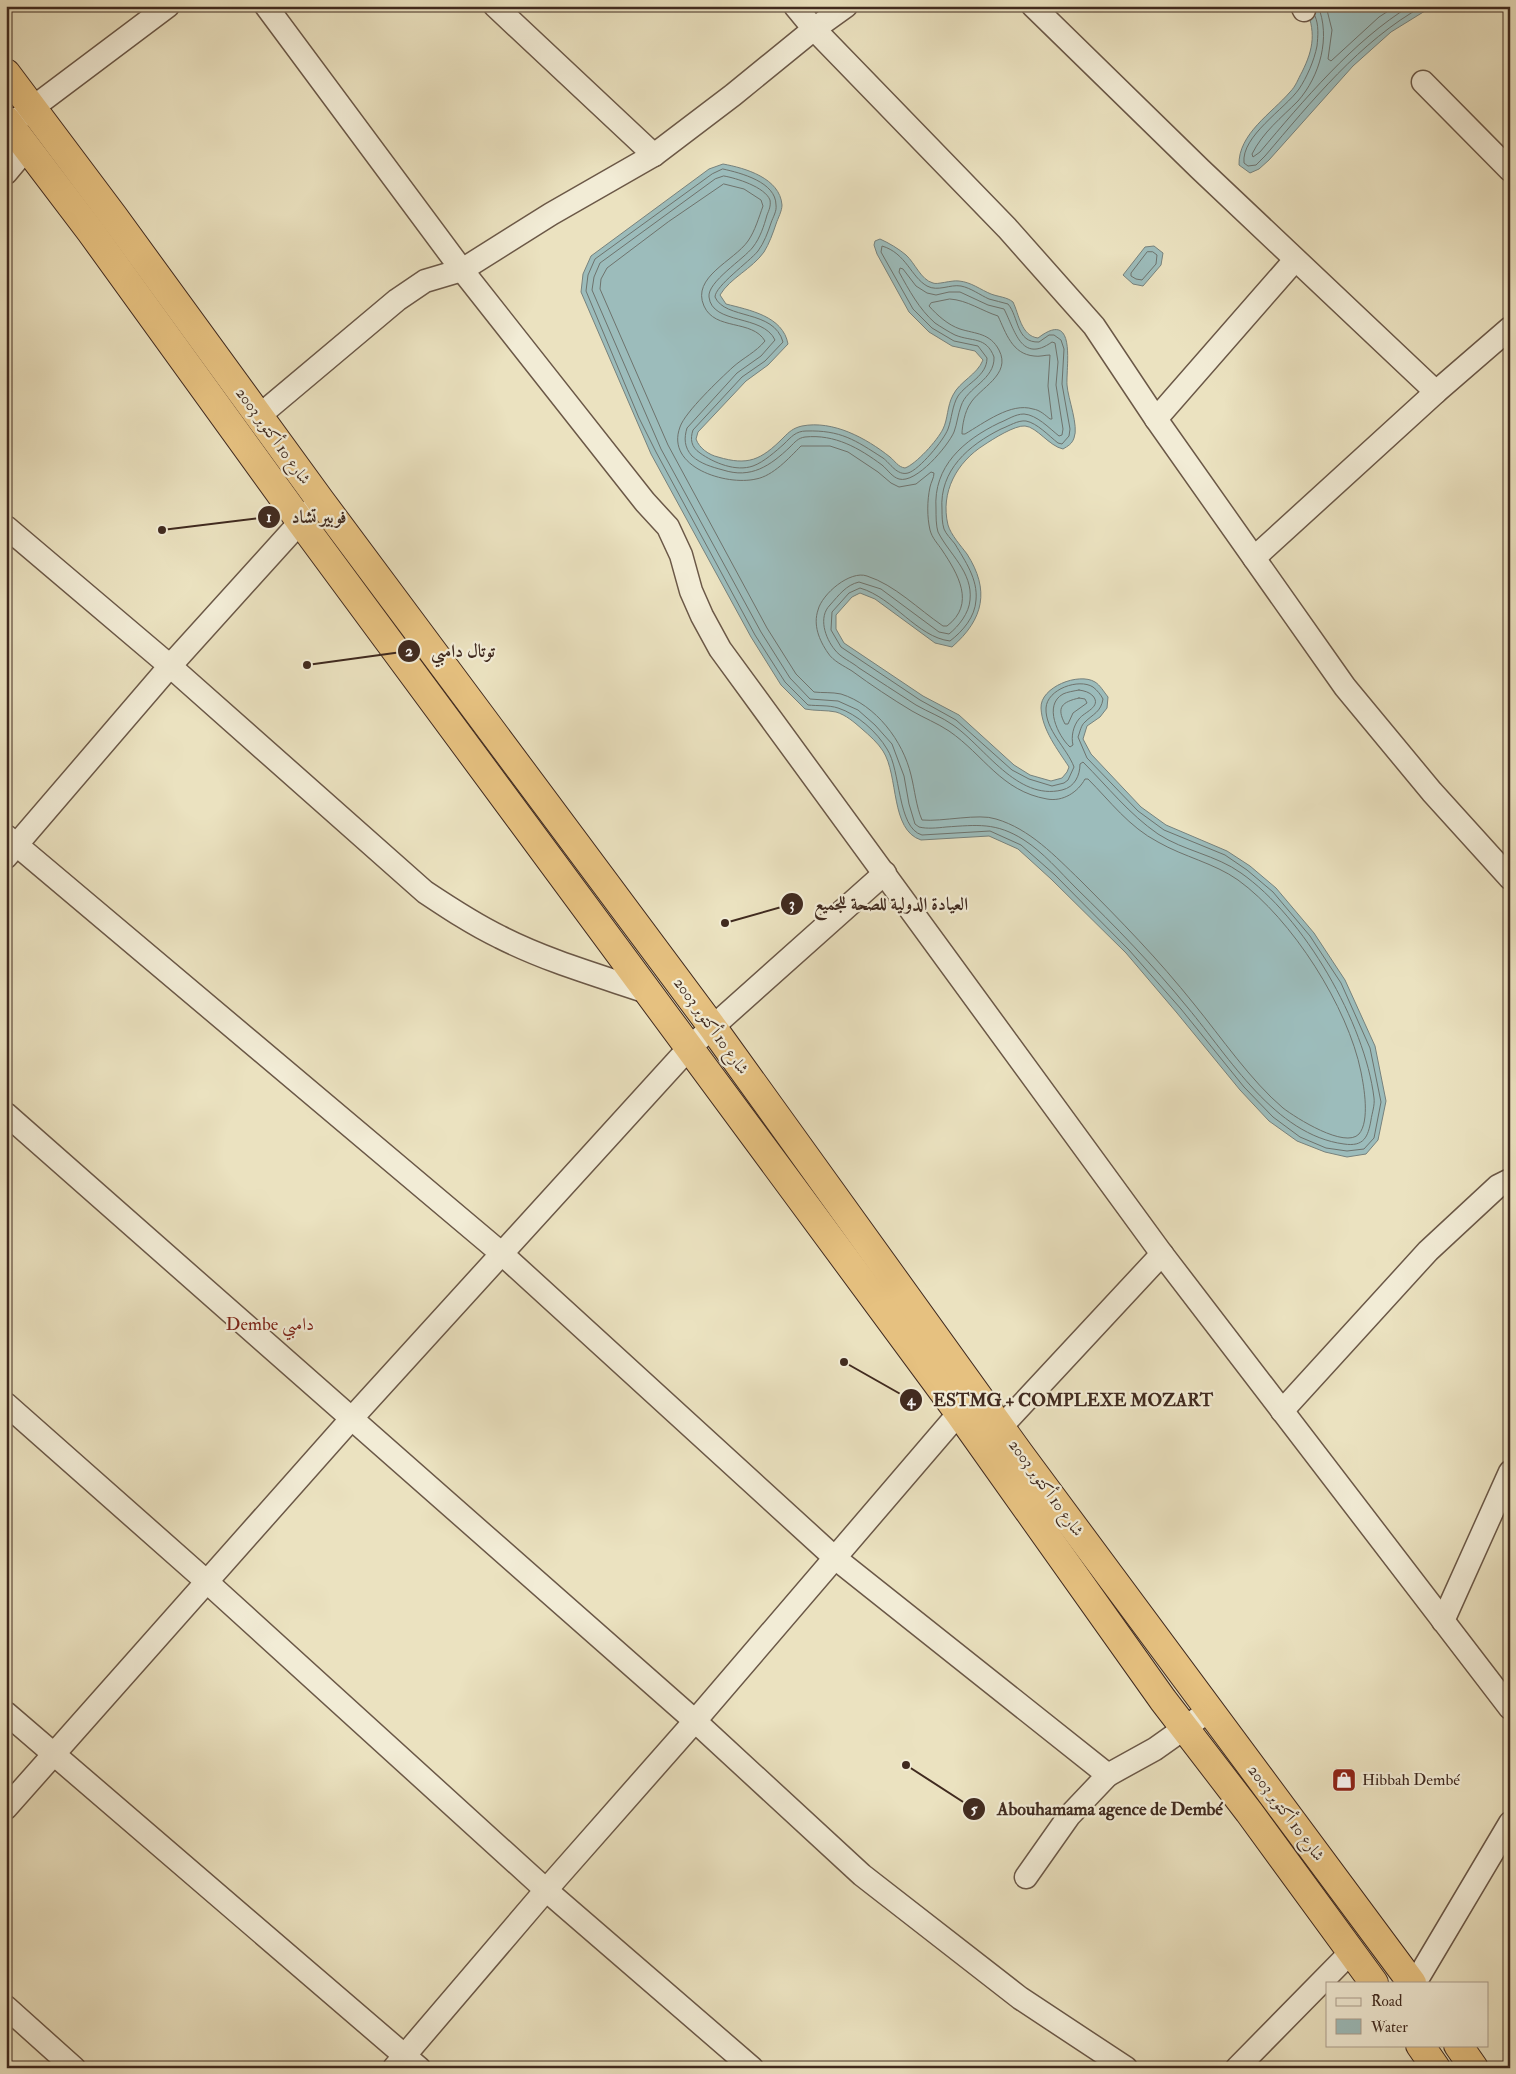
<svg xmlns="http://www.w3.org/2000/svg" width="1516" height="2074" font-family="'IM FELL Double Pica',Amiri,serif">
  <rect width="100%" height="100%" fill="#ebe2c0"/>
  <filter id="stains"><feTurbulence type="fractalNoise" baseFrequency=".004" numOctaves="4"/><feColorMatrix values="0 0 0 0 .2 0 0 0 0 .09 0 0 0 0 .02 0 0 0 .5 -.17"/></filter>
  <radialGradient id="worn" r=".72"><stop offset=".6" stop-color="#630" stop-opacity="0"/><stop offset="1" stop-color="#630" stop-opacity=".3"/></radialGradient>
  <g fill="#9cbcbb" stroke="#77827d">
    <path d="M1305,6H1433L1391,32L1353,66L1269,160L1259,169L1250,173L1239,165C1238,134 1272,113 1290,92C1296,86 1298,79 1302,72C1314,48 1316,31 1305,6Z"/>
    <path d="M723,164C745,168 780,178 782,205C782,211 778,218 776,224C773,233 769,244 764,252C752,269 730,278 720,295L726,304C749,310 783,316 788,344L768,365L746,381L698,432L696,439C699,448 709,455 718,457C748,466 761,460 783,438C789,432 793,428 802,426C833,420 866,438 890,457C895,461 898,467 905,468C916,464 937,441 943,429C948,419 947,406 953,395C960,381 977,375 983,360L975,351L952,346L929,332L909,312L877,254L874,245L875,241L880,239C889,243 899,249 906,255C915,263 921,280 933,283C937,285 951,280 959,281C971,282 981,290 991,294C999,297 1007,297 1013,302C1019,314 1021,336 1038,338C1077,308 1066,366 1067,385C1068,399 1079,426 1074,438C1072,444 1068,446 1063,449C1049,446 1037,427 1025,426C1015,425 993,439 984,445C957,462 940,492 948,525C951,535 961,546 967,554C990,590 984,619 952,647L935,643L875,599L860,593L852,597L836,615V629L844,643L923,696L959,715L1014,765L1030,775L1051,781L1062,778L1067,772L1069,767C1058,750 1042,730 1041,708C1040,687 1079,672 1095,682C1100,685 1104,692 1108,697L1107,708L1100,717L1087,726L1083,739L1091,754L1141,807L1166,825L1227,851L1250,866L1276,888L1314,933L1345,980L1375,1046L1386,1101L1378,1140L1366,1154L1347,1157L1325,1152L1297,1141L1269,1121L1240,1090L1177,1013L1126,953L1051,879L1018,849L989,836L921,840C890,830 899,776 883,751C878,743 869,735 862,729C854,722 846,715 836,712C827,710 815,711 805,709L781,685L751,637L651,454L581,292L583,274L591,256L709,169Z"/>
    <polygon points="1154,246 1163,253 1161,265 1143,286 1133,284 1123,275 1145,247"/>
  </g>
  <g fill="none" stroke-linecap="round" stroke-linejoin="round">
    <g stroke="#6e736d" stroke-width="1">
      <path d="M1318,6C1331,37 1320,76 1298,101C1281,118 1263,132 1252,154L1253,157L1260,152C1302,102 1354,40 1410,6"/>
      <polyline points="1326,6 1332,30 1328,59 1331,61 1379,17 1396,6"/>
      <path d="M1315,16C1319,25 1318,36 1317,46C1314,61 1307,77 1299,89C1285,109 1241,136 1244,163L1248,166L1256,165L1265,156C1311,102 1360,41 1423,6"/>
      <path d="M723,169C741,173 776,182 776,205C777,211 773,217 771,223C768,232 764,243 758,251C749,262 715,286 715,297C725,320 774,309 783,342L765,361L742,377L693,430C690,439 691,447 700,453C714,463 736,472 753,466C764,462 776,451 784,444C791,437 796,431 806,431C841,430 855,440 883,458C890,463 897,476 908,473C919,470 944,440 948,429C952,418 952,406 958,396C967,383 987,376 987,358L978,346L954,341L932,328L913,309L881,252L882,246C906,253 911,277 927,286C938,292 950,284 961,286C971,288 980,295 989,299C995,301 1002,302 1008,304C1019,317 1016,343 1039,342L1049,335H1054L1061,340L1064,349L1062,384L1070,429L1069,436L1062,444L1058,443C1049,436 1037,423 1026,421C1018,420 1009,426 1001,429C969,445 939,470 942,510C942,515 942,523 944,529C946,534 951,539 955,544C965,561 978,579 976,600C975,617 963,631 950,641C917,637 894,598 860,588L849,593L832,612L831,630L841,647L920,700L956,720L1012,770L1029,779L1052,786L1064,783L1068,780L1074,767C1067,748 1045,730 1046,708C1047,689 1079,678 1093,687C1097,690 1101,695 1103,699C1101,712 1093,714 1085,722C1081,725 1080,732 1078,737L1087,758L1138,811L1164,830L1225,855L1247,870L1273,892L1310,936L1341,983L1370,1048L1381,1102L1374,1138L1364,1149L1347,1151L1326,1148L1300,1137L1273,1117L1244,1087L1181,1009L1129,950L1055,875L1021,845L990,831L922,835C897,828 901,770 887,749C877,732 857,714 838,708C829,705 817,706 808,705L785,682L755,635L656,452L639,418L586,291L588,275L595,259L712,174Z"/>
      <path d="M724,176C736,178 765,187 770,200C771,206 769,210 767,215C764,226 760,238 753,247C744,259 707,282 709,297C712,325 763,314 775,340L761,356L737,373L687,428C684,438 684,447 692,456C701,464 712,467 723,470C751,479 770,466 790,447C795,442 798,438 805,437C835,434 859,448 882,465C888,470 892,477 899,479C916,484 948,446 954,432C957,424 958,414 961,406C967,387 995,380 994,357C986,336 972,342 955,335C949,332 941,327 935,323C919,309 909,290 899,272L900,268L903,269L916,286L927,293L936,295L949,292H960L988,305L1004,309C1015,330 1021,364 1052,342L1055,343L1058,362L1056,385L1063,429L1062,435L1059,436C1049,428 1037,415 1024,414C1015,414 1007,420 999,423C964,440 933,466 936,509C936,516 936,526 938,532C949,554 973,572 970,600C969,613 959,626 949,634L939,632L881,589L859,582C846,585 839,595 830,605C818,617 825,638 835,650C840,657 852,662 859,668C878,680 897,693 916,705C928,712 942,717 953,725C985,747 1017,801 1062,790C1075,787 1080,775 1080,764L1083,762C1108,787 1129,814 1158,834C1184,851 1216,855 1241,873C1304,917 1365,1023 1374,1098C1375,1105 1372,1113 1371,1120C1368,1137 1364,1147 1344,1144C1275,1135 1229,1057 1188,1008C1153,965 1115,926 1076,888C1060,872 1043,852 1024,840C996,822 977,825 946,827C937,828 927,829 919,827L915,824L909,804L904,776L892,744L875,725L858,710L838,701L810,699L790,678L761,632L661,449L592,290L594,277L600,263L715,179Z"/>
      <path d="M724,184L744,189L761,200L763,206C759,217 755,231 748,241C734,261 691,277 704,306C715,331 752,319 765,341C756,352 743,358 733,367C720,379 685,412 680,427C665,467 726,486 756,479C773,476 789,458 801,446H830L848,452L878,472L891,483L899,487L916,484L931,472L934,473C934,478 931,482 930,487C927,501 927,517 930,530C932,538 938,544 942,550C958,574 976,604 947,626H943C918,609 895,585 867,576C850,570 822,594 818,610C813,625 819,640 828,653C833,661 844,666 852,671C871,685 892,699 912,711C924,718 937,723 949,731C984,755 1001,791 1047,799C1063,802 1078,792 1085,779H1088C1110,801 1129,827 1158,842C1184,857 1214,863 1238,880C1292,919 1348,1007 1361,1072C1364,1087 1370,1121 1359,1134C1345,1149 1296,1118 1283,1108C1251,1081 1221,1037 1194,1004C1159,960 1120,920 1080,880C1055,856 1030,829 996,819C979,813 942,822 922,820C916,806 915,791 911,775C903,741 876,705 841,694C832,692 822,693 814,692L796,674L767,628L668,445L600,289L601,279L607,268L668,222Z"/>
      <polygon points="1153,252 1157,255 1156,264 1142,280 1136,279 1131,276 1131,273 1147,252"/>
      <path d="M950,299C967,300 982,311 998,316C1006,333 1012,354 1034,356C1039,357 1045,355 1050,355L1048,386L1052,419H1050C1045,415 1040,410 1033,409C1011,402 984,423 965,434H962C962,426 965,411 970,404C979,388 1012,375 999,350C990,333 976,334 960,329C948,325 937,315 929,306L931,303Z"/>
      <path d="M1079,690C1085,691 1089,692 1093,696C1102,707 1084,712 1079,719C1073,726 1071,737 1073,745L1070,747C1058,736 1043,705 1063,694C1067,692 1074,691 1079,690Z"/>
      <path d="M1079,698L1085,699L1087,703L1073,713L1068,724H1065C1056,707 1062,702 1079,698Z"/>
    </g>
    <defs>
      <g id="street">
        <polyline points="266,6 462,270 645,502 668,527 681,555 691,591 702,616 720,649 1162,1254 1510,1708"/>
        <polyline points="495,6 654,155"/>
        <polyline points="795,6 814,29 1007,228 1094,326 1156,419 1345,687 1432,792 1510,878"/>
        <polyline points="1033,6 1200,169 1436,392"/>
        <polyline points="1302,6 1304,10"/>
        <polyline points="1423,82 1510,170"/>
        <polyline points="19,118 168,6"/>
        <polyline points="6,173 27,148"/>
        <polyline points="259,416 397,300 425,281 462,270 551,214 654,155 733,95 814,29 846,6"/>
        <polyline points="1156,419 1295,260"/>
        <path d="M6,527L170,666L425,892C449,908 473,924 500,937C547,961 600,976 650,993"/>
        <polyline points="1254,558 1436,392 1510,328"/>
        <polyline points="6,836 501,1253 835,1558 1108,1775 1155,1749 1210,1710"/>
        <polyline points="6,857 170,666 311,510"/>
        <polyline points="6,1114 695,1721 862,1875 1020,1998 1126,2068"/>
        <polyline points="6,1404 206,1581 546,1890 752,2068"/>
        <polyline points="1282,1411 1428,1251 1498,1186 1510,1180"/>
        <polyline points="1002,1426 1162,1254"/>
        <polyline points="1443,1621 1510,1472"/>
        <polyline points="6,1713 419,2068"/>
        <polyline points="6,1808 352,1418 689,1048 885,873"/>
        <polyline points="1026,1877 1069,1816 1108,1775"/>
        <polyline points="1415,1983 1510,1823"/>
        <polyline points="6,2007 74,2068"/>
        <polyline points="394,2068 546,1890 695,1721 959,1413"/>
        <polyline points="1237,2068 1351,1952"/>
      </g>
      <g id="highway">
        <polyline points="6,73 114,217 320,500 713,1028 1019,1453 1412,1983"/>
        <polyline points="6,120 91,232 300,521 959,1413 1163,1700 1249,1812 1374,1983"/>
        <polyline points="1420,2045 1436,2068"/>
        <polyline points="1458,2045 1474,2068"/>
      </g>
    </defs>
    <use href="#street" stroke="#6b5847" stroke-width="25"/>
    <use href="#highway" stroke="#402a1f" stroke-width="30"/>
    <use href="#street" stroke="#f2ecd6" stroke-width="22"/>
    <use href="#highway" stroke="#e6c180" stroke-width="28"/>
  </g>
  <defs>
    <symbol id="shop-square" viewBox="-11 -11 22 22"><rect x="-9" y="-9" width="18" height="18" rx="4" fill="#8f2418" stroke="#f2ecd6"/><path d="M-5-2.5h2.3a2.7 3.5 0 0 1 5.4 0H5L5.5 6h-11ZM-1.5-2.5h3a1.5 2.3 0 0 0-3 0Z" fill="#fff"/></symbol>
  </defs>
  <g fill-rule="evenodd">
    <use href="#shop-square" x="1330" y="1766" width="28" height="28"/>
  </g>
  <g text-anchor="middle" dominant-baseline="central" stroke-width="4.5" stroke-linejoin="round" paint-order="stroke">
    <g font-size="16" fill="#402a1f" stroke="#f2ecd6">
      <text transform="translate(273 436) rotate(54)">شارع 10 أكتوبر 2003</text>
      <text transform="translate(711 1026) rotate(54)">شارع 10 أكتوبر 2003</text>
      <text transform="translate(1046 1488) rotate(54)">شارع 10 أكتوبر 2003</text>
      <text transform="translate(1286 1813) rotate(53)">شارع 10 أكتوبر 2003</text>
    </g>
    <g font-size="16" fill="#402a1f" stroke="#f2ecd6" text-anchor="start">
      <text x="1362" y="1780">Hibbah Dembé</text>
    </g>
    <g font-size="18" fill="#7a1f14" stroke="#f2ecd6">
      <text x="270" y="1324">Dembe دامبي</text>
    </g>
  </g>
  <path fill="none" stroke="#402a1f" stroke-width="2" d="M162 530L269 517M307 665L409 651M725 923L792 904M844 1362L911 1400M906 1765L974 1809"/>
  <g fill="#402a1f" stroke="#f2ecd6" stroke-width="2">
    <circle cx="162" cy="530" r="5"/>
    <circle cx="307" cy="665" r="5"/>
    <circle cx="725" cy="923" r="5"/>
    <circle cx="844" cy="1362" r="5"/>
    <circle cx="906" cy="1765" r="5"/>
    <circle cx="269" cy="517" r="12"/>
    <circle cx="409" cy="651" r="12"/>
    <circle cx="792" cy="904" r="12"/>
    <circle cx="911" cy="1400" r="12"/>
    <circle cx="974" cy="1809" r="12"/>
  </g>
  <g font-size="15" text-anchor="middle" font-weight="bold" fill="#fff">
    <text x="269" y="522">1</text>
    <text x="409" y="656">2</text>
    <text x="792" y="909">3</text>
    <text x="911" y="1405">4</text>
    <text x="974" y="1814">5</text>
  </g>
  <g font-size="18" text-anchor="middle" font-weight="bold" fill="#402a1f" stroke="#f2ecd6" stroke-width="4.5" stroke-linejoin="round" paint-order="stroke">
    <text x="319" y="523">فوبير تشاد</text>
    <text x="463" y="657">توتال دامبي</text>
    <text x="891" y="910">العيادة الدولية للصحة للجميع</text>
    <text x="1073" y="1406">ESTMG + COMPLEXE MOZART</text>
    <text x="1110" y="1815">Abouhamama agence de Dembé</text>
  </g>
  <rect width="1516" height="2074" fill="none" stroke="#ebe2c0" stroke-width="25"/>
  <rect x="8" y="8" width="1501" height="2059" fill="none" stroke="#402a1f" stroke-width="2.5"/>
  <rect x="12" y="12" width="1491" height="2049" fill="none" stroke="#402a1f"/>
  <rect x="1326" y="1982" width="162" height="65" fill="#f2ecd6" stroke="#ab9e8d"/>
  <rect x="1336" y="1998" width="25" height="8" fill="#f2ecd6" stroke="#ab9e8d"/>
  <text x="1371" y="2006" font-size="15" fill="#402a1f">Road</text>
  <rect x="1336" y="2019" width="25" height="15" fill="#9cbcbb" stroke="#ab9e8d"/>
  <text x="1371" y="2032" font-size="15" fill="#402a1f">Water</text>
  <rect width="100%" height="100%" filter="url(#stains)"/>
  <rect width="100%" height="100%" fill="url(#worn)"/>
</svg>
